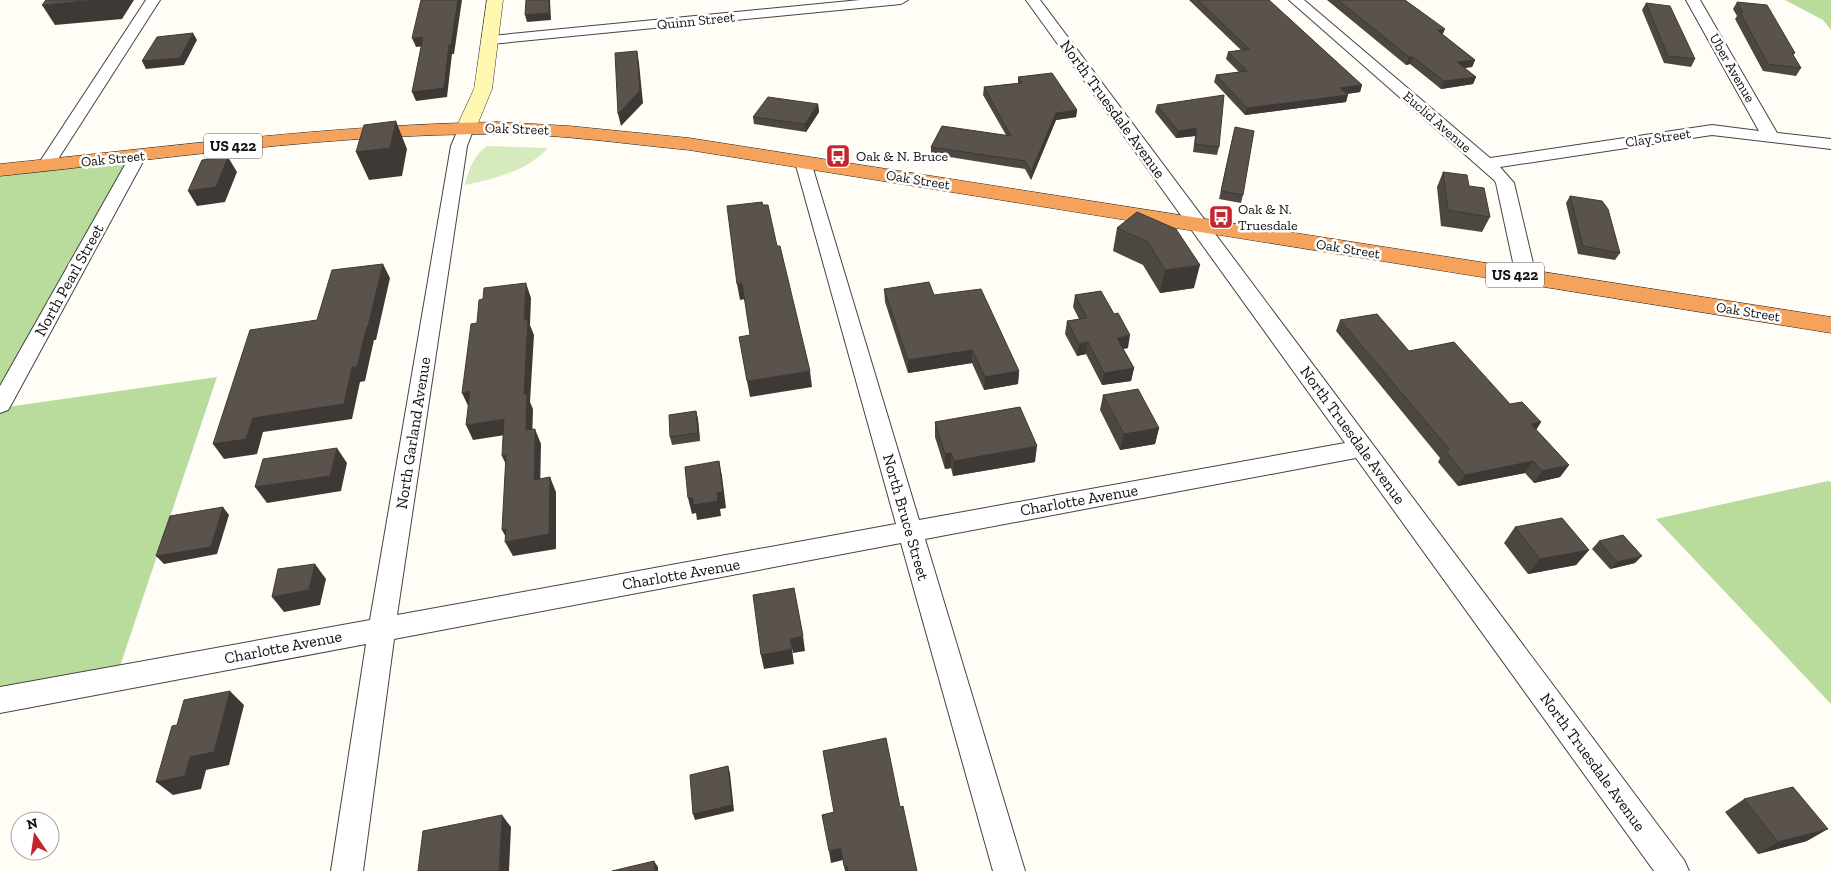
<svg xmlns="http://www.w3.org/2000/svg" width="1831" height="871" font-family="'Zilla Slab',serif">
  <rect width="100%" height="100%" fill="#fffdf5"/>
  <path fill="#d5ebbd" d="M487,146L548,148C527,171 495,179 465,185C468,170 474,155 487,146Z"/>
  <g fill="#b9dc9c">
    <polygon points="1785,0 1831,0 1831,30 1823,20"/>
    <polygon points="138,156 0,405 0,170"/>
    <polygon points="217,377 116,678 0,700 0,408"/>
    <polygon points="1828,481 1831,482 1831,704 1656,519"/>
  </g>
  <g fill="none" stroke-linecap="round" stroke-linejoin="round">
    <defs>
      <g id="street">
        <polygon points="146,0 160,0 51,170 39,170 37,166"/>
        <polygon points="860,0 908,0 901,4 491,44 486,43 484,40 486,37 491,36"/>
        <polygon points="1026,0 1040,0 1684,860 1689,871 1654,871 1356,458 925,539 1025,871 993,871 901,543 394,639 363,871 331,871 366,644 0,713 0,687 370,620 451,146 460,125 472,125 474,128 467,146 397,615 896,524 795,162 797,158 809,158 811,162 919,520 1345,443"/>
        <polygon points="1289,0 1304,0 1490,158 1712,125 1759,131 1686,0 1700,0 1777,133 1831,139 1831,149 1712,135 1500,167 1514,183 1536,276 1533,280 1526,282 1519,280 1516,276 1496,183 1494,180"/>
        <polygon points="138,151 144,152 146,156 11,405 8,410 0,413 0,386 130,156 132,152"/>
      </g>
      <polygon id="secondary" points="487,0 503,0 492,89 476,128 473,132 466,134 459,132 456,128 474,89"/>
      <path id="highway" d="M497,122L569,126L689,138L1831,317V333L689,150C625,144 561,134 497,134C331,134 165,159 0,176V164C166,147 330,125 497,122Z"/>
    </defs>
    <use href="#street" stroke="#444" stroke-width="2"/>
    <use href="#secondary" stroke="#333" stroke-width="1"/>
    <use href="#highway" stroke="#222" stroke-width="1"/>
    <use href="#street" fill="#fff" fill-rule="evenodd"/>
    <use href="#secondary" fill="#fff6b0" fill-rule="evenodd"/>
    <use href="#highway" fill="#f5a25d" fill-rule="evenodd"/>
  </g>
  <g fill="#4d4742">
    <polygon points="1189,0 1269,0 1362,85 1360,92 1347,94 1346,102 1245,115 1214,82 1216,75 1239,72 1226,59 1228,52 1241,50"/>
    <polygon points="1327,0 1405,0 1443,35 1475,60 1472,67 1465,68 1476,77 1473,84 1441,89 1410,64 1406,65"/>
    <polygon points="1737,2 1795,53 1793,55 1801,68 1796,76 1763,71 1735,19 1737,16 1733,9"/>
    <polygon points="1646,3 1695,59 1691,67 1664,63 1642,10"/>
    <polygon points="1018,77 1077,110 1076,117 1056,120 1031,180 1025,169 931,154 931,147 1006,135 983,95 984,87 1018,83"/>
    <polygon points="818,104 819,112 806,132 754,124 753,117"/>
    <polygon points="1157,105 1219,147 1217,155 1193,152 1195,136 1176,138 1155,112"/>
    <polygon points="1233,135 1243,195 1241,203 1219,199"/>
    <polygon points="1443,172 1469,186 1490,217 1482,232 1441,226 1437,187"/>
    <polygon points="1570,196 1620,253 1615,260 1578,254 1566,203"/>
    <polygon points="1137,212 1194,288 1160,293 1143,265 1113,251 1117,228"/>
    <polygon points="884,289 934,295 1019,371 1018,384 984,390 972,363 908,373 885,302"/>
    <polygon points="1075,295 1128,348 1123,349 1134,368 1131,381 1102,385 1086,354 1077,356 1065,334 1067,321 1079,319 1073,307"/>
    <polygon points="1340,320 1409,351 1510,404 1541,422 1536,430 1569,465 1560,477 1534,483 1525,473 1458,486 1438,462 1440,458 1336,331"/>
    <polygon points="1103,395 1159,428 1155,444 1120,450 1100,410"/>
    <polygon points="696,411 698,419 700,441 672,445 670,437"/>
    <polygon points="935,422 1035,462 953,476 951,468 945,469 935,437"/>
    <polygon points="1515,527 1589,550 1576,565 1528,574 1504,543"/>
    <polygon points="1599,541 1635,563 1610,569 1592,549"/>
    <polygon points="1744,799 1807,841 1758,854 1725,812"/>
  </g>
  <g fill="#3f3936">
    <polygon points="96,0 134,0 122,19 55,25 42,5"/>
    <polygon points="458,0 462,0 454,54 452,54 447,97 416,101 412,92"/>
    <polygon points="549,0 550,0 551,20 527,22 525,15"/>
    <polygon points="1445,29 1442,36 1437,30"/>
    <polygon points="193,33 197,40 184,65 146,69 142,61"/>
    <polygon points="423,37 426,46 416,47 412,38"/>
    <polygon points="637,51 639,63 643,103 621,126 618,114"/>
    <polygon points="1409,57 1413,57 1410,64 1406,65"/>
    <polygon points="1475,60 1472,67 1454,69 1457,62"/>
    <polygon points="1476,77 1473,84 1441,89 1444,81"/>
    <polygon points="1362,85 1360,92 1338,95 1340,88"/>
    <polygon points="1348,95 1346,102 1245,115 1247,108"/>
    <polygon points="818,104 819,112 806,132 805,124"/>
    <polygon points="1077,110 1076,117 1056,120 1031,180 1031,172 1056,113"/>
    <polygon points="396,121 407,149 402,176 369,180 356,152"/>
    <polygon points="1197,128 1195,136 1176,138 1178,131"/>
    <polygon points="228,157 237,172 225,202 197,206 188,191"/>
    <polygon points="383,264 390,278 376,340 374,340 365,381 360,382 352,419 263,432 257,454 224,459 213,444 253,418 352,367 367,326"/>
    <polygon points="1200,265 1194,288 1160,293 1165,270"/>
    <polygon points="526,283 531,298 530,325 534,335 530,402 533,409 532,445 526,430 524,394 524,320"/>
    <polygon points="742,283 745,299 740,300 737,284"/>
    <polygon points="1130,335 1128,348 1115,350 1117,338"/>
    <polygon points="1088,342 1086,354 1077,356 1079,344"/>
    <polygon points="972,350 972,363 908,373 908,360"/>
    <polygon points="1134,368 1131,381 1102,385 1104,373"/>
    <polygon points="810,371 812,387 750,397 747,381"/>
    <polygon points="1019,371 1018,384 984,390 985,377"/>
    <polygon points="470,391 469,408 462,393"/>
    <polygon points="696,411 698,419 700,441 698,433"/>
    <polygon points="504,419 511,434 473,440 466,425"/>
    <polygon points="1541,422 1534,433 1531,424"/>
    <polygon points="1159,428 1155,444 1120,450 1124,434"/>
    <polygon points="535,429 541,444 540,494 534,480"/>
    <polygon points="1037,446 1035,462 953,476 954,461"/>
    <polygon points="337,448 347,463 341,491 267,503 255,487"/>
    <polygon points="951,453 951,468 945,469 945,454"/>
    <polygon points="506,455 509,471 502,456"/>
    <polygon points="719,461 722,476 726,508 720,509 721,516 697,520 696,513 692,514 688,498 717,493"/>
    <polygon points="1533,461 1525,473 1458,486 1465,475"/>
    <polygon points="1569,465 1560,477 1534,483 1542,471"/>
    <polygon points="550,477 556,492 556,549 513,556 505,542 508,541 502,530"/>
    <polygon points="223,507 229,515 217,554 164,564 156,556"/>
    <polygon points="1589,550 1576,565 1528,574 1540,559"/>
    <polygon points="1642,556 1635,563 1610,569 1617,562"/>
    <polygon points="315,564 326,579 320,605 284,612 272,597"/>
    <polygon points="803,636 805,651 793,653 790,639"/>
    <polygon points="792,649 794,664 764,669 761,655"/>
    <polygon points="230,691 244,705 229,765 206,770 201,789 173,795 156,782 190,757"/>
    <polygon points="728,766 730,773 734,811 695,820 693,814"/>
    <polygon points="502,815 511,827 509,871 499,871"/>
    <polygon points="1828,829 1807,841 1758,854 1778,842"/>
    <polygon points="841,848 843,860 831,863 829,851"/>
    <polygon points="654,861 658,867 658,871 655,871"/>
    <polygon points="844,866 847,866 848,871 845,871"/>
  </g>
  <g fill="#5a524d" stroke="#3f3936">
    <polygon points="46,0 96,0 42,5"/>
    <polygon points="421,0 458,0 451,45 449,45 444,88 412,92 423,37 412,38"/>
    <polygon points="526,0 549,0 549,13 525,15"/>
    <polygon points="1198,0 1269,0 1362,85 1340,88 1348,95 1247,108 1216,75 1247,71 1228,52 1249,49"/>
    <polygon points="1338,0 1405,0 1445,29 1437,30 1475,60 1457,62 1476,77 1444,81 1413,57 1409,57"/>
    <polygon points="1737,2 1767,5 1795,53 1792,53 1801,68 1768,64 1740,12 1743,12"/>
    <polygon points="1646,3 1670,6 1695,59 1668,56"/>
    <polygon points="193,33 180,58 142,61 157,37"/>
    <polygon points="637,51 640,91 618,114 615,53"/>
    <polygon points="1052,73 1077,110 1056,113 1031,172 1025,161 931,147 942,126 1011,136 984,87 1022,83 1018,77"/>
    <polygon points="1224,95 1219,147 1195,144 1197,128 1178,131 1157,105"/>
    <polygon points="768,97 818,104 805,124 753,117"/>
    <polygon points="396,121 390,148 356,152 364,125"/>
    <polygon points="1235,127 1254,131 1243,195 1221,191"/>
    <polygon points="228,157 216,187 188,191 202,160"/>
    <polygon points="1443,172 1467,175 1469,186 1484,188 1490,217 1448,210"/>
    <polygon points="1570,196 1602,201 1608,209 1620,253 1583,246"/>
    <polygon points="762,202 763,205 768,205 777,246 780,246 810,371 747,381 739,337 750,335 742,283 737,284 727,206"/>
    <polygon points="1137,212 1176,229 1200,265 1165,270 1148,242 1117,228"/>
    <polygon points="383,264 368,326 367,326 357,367 352,367 344,404 253,418 246,439 213,444 250,330 317,320 332,270"/>
    <polygon points="929,282 934,295 981,289 1019,371 985,377 972,350 908,360 884,289"/>
    <polygon points="526,283 524,320 528,320 524,394 527,394 526,430 535,429 534,480 550,477 549,534 505,542 506,529 502,530 506,455 502,456 504,419 466,425 470,391 462,393 471,324 477,323 479,300 483,299 484,288"/>
    <polygon points="1101,291 1114,314 1118,313 1130,335 1117,338 1134,368 1104,373 1088,342 1079,344 1067,321 1087,318 1075,295"/>
    <polygon points="1377,314 1409,351 1454,342 1510,404 1522,402 1541,422 1531,424 1569,465 1542,471 1533,461 1465,475 1445,450 1449,449 1340,320"/>
    <polygon points="1138,389 1159,428 1124,434 1103,395"/>
    <polygon points="1020,407 1037,446 954,461 951,453 945,454 935,422"/>
    <polygon points="696,411 698,433 670,437 669,415"/>
    <polygon points="337,448 330,476 255,487 263,459"/>
    <polygon points="719,461 723,492 717,493 718,501 693,505 693,498 688,498 685,467"/>
    <polygon points="223,507 211,547 156,556 170,516"/>
    <polygon points="1562,518 1589,550 1540,559 1515,527"/>
    <polygon points="1623,535 1642,556 1617,562 1599,541"/>
    <polygon points="315,564 309,590 272,597 278,569"/>
    <polygon points="794,588 803,636 790,639 792,649 761,655 753,595"/>
    <polygon points="230,691 214,752 190,757 185,776 156,782 172,726 177,725 184,700"/>
    <polygon points="886,738 900,807 903,806 917,871 848,871 847,866 844,866 841,848 829,851 822,815 834,812 823,751"/>
    <polygon points="728,766 732,805 693,814 690,775"/>
    <polygon points="1793,787 1828,829 1778,842 1744,799"/>
    <polygon points="502,815 499,871 418,871 423,831"/>
    <polygon points="654,861 655,871 612,871"/>
  </g>
  <defs>
    <symbol id="bus-square" viewBox="-11 -11 22 22"><rect x="-9" y="-9" width="18" height="18" rx="4" fill="#c4262e" stroke="#fff"/><path d="M-5-6H5V4H4V6H2V4H-2V6H-4V4H-5ZM-3.5-4V0h7V-4ZM-3.5 1.2v1.5H-2V1.2ZM2 1.2v1.5H3.5V1.2Z" fill="#fff"/></symbol>
  </defs>
  <g fill-rule="evenodd">
    <use href="#bus-square" x="824" y="142" width="28" height="28"/>
    <use href="#bus-square" x="1207" y="203" width="28" height="28"/>
  </g>
  <g text-anchor="middle" dominant-baseline="central" stroke-width="5" stroke-linejoin="round" paint-order="stroke">
    <g font-size="14" fill="#111" stroke="#fff">
      <text transform="translate(696 21) rotate(-6)">Quinn Street</text>
      <text transform="translate(1732 68) rotate(60)">Uber Avenue</text>
      <text transform="translate(1437 122) rotate(41)">Euclid Avenue</text>
      <text transform="translate(517 129) rotate(2)">Oak Street</text>
      <text transform="translate(1658 138) rotate(-8)">Clay Street</text>
      <text transform="translate(113 159) rotate(-6)">Oak Street</text>
      <text transform="translate(918 180) rotate(9)">Oak Street</text>
      <text transform="translate(1348 249) rotate(9)">Oak Street</text>
      <text transform="translate(1748 312) rotate(9)">Oak Street</text>
    </g>
    <g font-size="14" fill="#111" stroke="#fff" text-anchor="start">
      <text x="856" y="156">Oak &amp; N. Bruce</text>
      <text x="1238" y="209">Oak &amp; N.<tspan x="1238" dy="16">Truesdale</tspan></text>
    </g>
    <g fill="#fff" stroke="#585858" stroke-width="1">
      <rect x="204" y="133.5" width="58" height="25" rx="4"/>
      <rect x="1486" y="262.5" width="58" height="25" rx="4"/>
    </g>
    <g font-size="15" font-weight="bold" fill="#111">
      <text x="233" y="146">US 422</text>
      <text x="1515" y="275">US 422</text>
    </g>
    <g font-size="16" fill="#111" stroke="#fff">
      <text transform="translate(1113 109) rotate(54)">North Truesdale Avenue</text>
      <text transform="translate(69 280) rotate(-61)">North Pearl Street</text>
      <text transform="translate(413 433) rotate(-81)">North Garland Avenue</text>
      <text transform="translate(1353 435) rotate(54)">North Truesdale Avenue</text>
      <text transform="translate(1079 500) rotate(-10)">Charlotte Avenue</text>
      <text transform="translate(906 517) rotate(74)">North Bruce Street</text>
      <text transform="translate(681 574) rotate(-10)">Charlotte Avenue</text>
      <text transform="translate(283 647) rotate(-11)">Charlotte Avenue</text>
      <text transform="translate(1593 762) rotate(54)">North Truesdale Avenue</text>
    </g>
  </g>
  <g transform="translate(35 836) rotate(347)"><circle r="24" fill="#ffffff" stroke="#a0a0a0"/>
  <path d="M0-4L9 19L0 12L-9 19Z" fill="#c4262e"/>
  <text y="-8" font-size="14" font-weight="bold" text-anchor="middle" fill="#111111">N</text>
  </g>
</svg>
